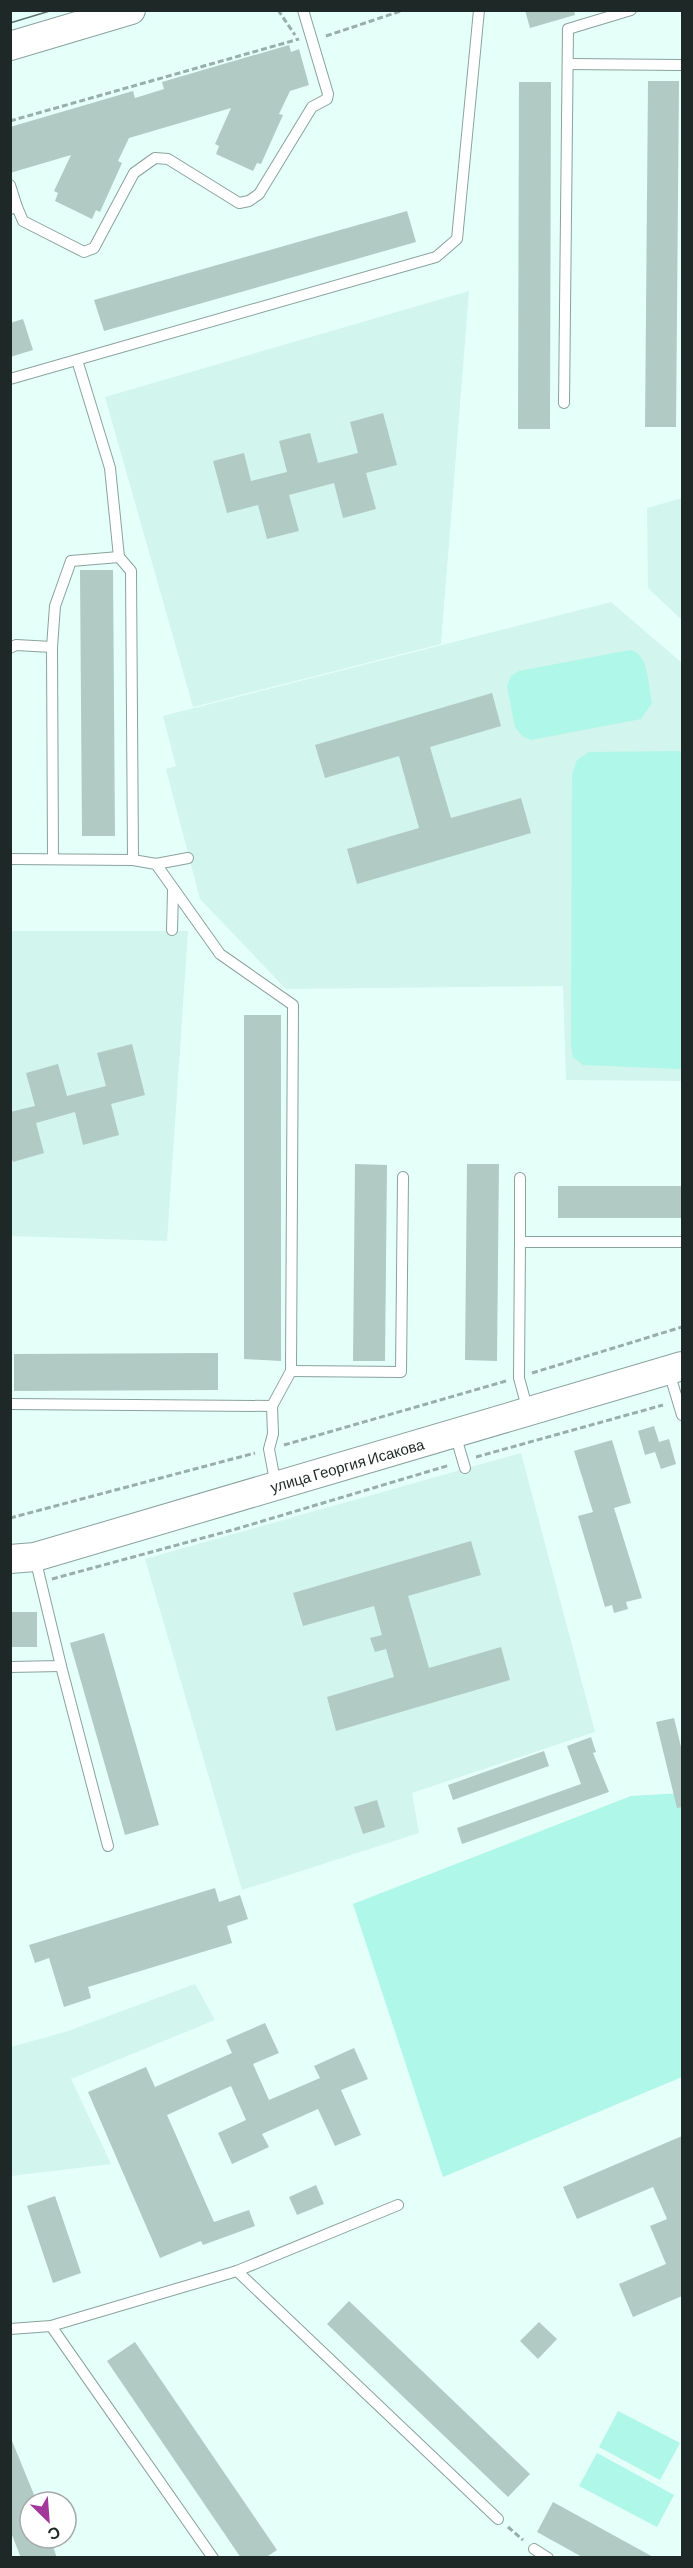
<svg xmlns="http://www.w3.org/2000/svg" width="693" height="2568" font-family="Barlow,sans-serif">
  <rect width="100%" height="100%" fill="#e5fff9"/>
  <g fill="#d2f5ed">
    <polygon points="469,291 441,644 193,707 105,397"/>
    <polygon points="682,498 682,620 648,588 647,508"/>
    <polygon points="611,602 682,663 682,1081 566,1080 563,986 286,989 200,899 166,769 176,766 163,716"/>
    <polygon points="11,931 188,931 167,1241 11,1236"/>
    <polygon points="521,1453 595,1732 412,1793 419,1833 242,1890 145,1559"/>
    <polygon points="195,1984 215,2020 71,2079 111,2164 11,2176 11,2047 68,2031"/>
  </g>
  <g fill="#aef7e9">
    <path d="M630,650C649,653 648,686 652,703L641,719L531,740L522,736L515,727L507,686L511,676L519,671Z"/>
    <polygon points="682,751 682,1069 583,1065 573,1057 571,1045 572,775 577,760 589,752"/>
    <polygon points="682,1793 682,2077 443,2177 353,1904 631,1796"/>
    <polygon points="618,2411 680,2443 660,2480 599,2447"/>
    <polygon points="597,2453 674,2495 657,2527 579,2486"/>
  </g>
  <g fill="#b1cac4">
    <polygon points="525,10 574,10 575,15 530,28"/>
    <polygon points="289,45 291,52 299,49 309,85 290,91 279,114 283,115 261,164 257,163 253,171 216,154 219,146 215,144 231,108 129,138 118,161 122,163 100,212 96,210 92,219 55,201 58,193 54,191 71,155 10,173 10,127 133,91 135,98 164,89 162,82"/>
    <polygon points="648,81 679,81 676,427 645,427"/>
    <polygon points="519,82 551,82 550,429 518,429"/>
    <polygon points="407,211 416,242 104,331 94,300"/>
    <polygon points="23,319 33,350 10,357 10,323"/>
    <polygon points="383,413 397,465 366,473 376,509 343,518 334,483 289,495 299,531 267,539 258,505 227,513 213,461 244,453 251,481 287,472 279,441 310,433 318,463 358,453 350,422"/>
    <polygon points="80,570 113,570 115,836 82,836"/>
    <polygon points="492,693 501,726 430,747 451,818 521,798 531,833 357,884 347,849 419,828 399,756 325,778 315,745"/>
    <polygon points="244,1015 281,1015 281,1361 244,1359"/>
    <polygon points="132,1044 145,1095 111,1104 119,1135 83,1145 75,1112 36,1123 44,1153 13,1162 10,1154 10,1112 35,1106 26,1073 58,1064 67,1096 106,1086 97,1053"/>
    <polygon points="355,1164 387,1165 385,1361 353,1361"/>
    <polygon points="467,1164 499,1164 497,1361 465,1360"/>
    <rect x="558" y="1186" width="124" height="32"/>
    <polygon points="218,1353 218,1390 14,1391 14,1354"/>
    <polygon points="654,1426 659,1442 669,1439 676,1464 661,1469 655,1452 645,1455 638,1431"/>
    <polygon points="612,1440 631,1503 614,1508 642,1598 626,1602 628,1609 614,1613 612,1605 605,1607 578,1516 593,1512 574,1451"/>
    <polygon points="471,1541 481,1575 408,1596 429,1668 501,1647 510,1680 336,1731 327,1697 394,1677 386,1649 375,1652 370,1638 382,1635 374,1606 303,1626 293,1593"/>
    <rect x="10" y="1612" width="27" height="35"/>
    <polygon points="104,1633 159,1825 125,1835 70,1643"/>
    <polygon points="674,1718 682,1751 682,1807 677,1808 656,1722"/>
    <polygon points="591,1737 596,1752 593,1753 609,1792 462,1844 457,1828 581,1784 567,1746"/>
    <polygon points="544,1751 549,1766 453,1800 448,1785"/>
    <polygon points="377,1800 385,1827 363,1834 354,1807"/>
    <polygon points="215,1888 219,1902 240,1895 248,1919 227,1926 232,1943 88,1987 91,1998 64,2007 49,1958 35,1963 29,1945"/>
    <polygon points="265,2023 279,2053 253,2064 269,2100 320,2078 314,2066 354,2048 368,2079 341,2090 361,2135 335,2146 318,2109 262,2134 269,2147 232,2164 218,2133 246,2120 231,2086 167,2115 214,2222 249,2210 255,2226 203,2245 201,2241 160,2258 88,2092 146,2067 155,2087 232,2053 226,2040"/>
    <polygon points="682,2136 682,2296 633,2317 619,2284 666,2264 650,2226 667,2219 653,2187 577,2219 563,2187"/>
    <polygon points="316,2185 324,2204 297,2215 289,2197"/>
    <polygon points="55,2196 81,2273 53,2283 27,2206"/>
    <polygon points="349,2301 530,2474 508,2497 327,2324"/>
    <polygon points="539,2322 557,2339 538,2359 520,2341"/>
    <polygon points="135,2342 277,2550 265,2558 241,2558 107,2361"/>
    <polygon points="10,2436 37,2502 30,2502 30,2538 50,2538 57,2558 21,2558 10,2530"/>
    <polygon points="553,2502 655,2558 584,2558 537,2532"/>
  </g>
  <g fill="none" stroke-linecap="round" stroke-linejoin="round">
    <defs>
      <g id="lane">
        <polyline points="569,64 682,65"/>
        <polyline points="10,185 17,207"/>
        <polyline points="10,209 17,207 23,221 84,252 94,248 134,173 155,158 168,159 239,203 249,201 259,194 312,107 327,99 328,94 303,10"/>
        <polyline points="10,379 436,257 457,239 479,10"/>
        <polyline points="564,403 568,29 631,10"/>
        <polyline points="10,648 16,645 52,647"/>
        <polyline points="10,859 133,860 131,571 119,557 110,468 77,360"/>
        <polyline points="53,859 52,647 55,606 71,561 119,557"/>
        <polyline points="133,860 156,864 220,954 293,1005 291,1371 272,1406"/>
        <polyline points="156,864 188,858"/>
        <polyline points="172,930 173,891"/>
        <polyline points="520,1178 520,1242 682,1242"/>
        <polyline points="520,1242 519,1378 528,1411"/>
        <polyline points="291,1371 401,1372 403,1177"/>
        <polyline points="669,1372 682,1415"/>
        <polyline points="10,1404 272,1406 273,1434 269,1449 276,1486"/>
        <polyline points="455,1434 465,1468"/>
        <polyline points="61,1666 108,1846"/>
        <polyline points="10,1667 61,1666 35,1558"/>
        <polyline points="237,2271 498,2519"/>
        <polyline points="51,2326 213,2558"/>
        <polyline points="10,2329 51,2326 237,2271 398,2205"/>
        <polyline points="534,2549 548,2558"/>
      </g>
      <g id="secondary">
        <polyline points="10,46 131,10"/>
        <polyline points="10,1559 35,1557 682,1366"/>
      </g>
    </defs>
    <use href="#lane" stroke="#8aa29c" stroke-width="12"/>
    <use href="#secondary" stroke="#8aa29c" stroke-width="30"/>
    <g stroke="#99ada9" stroke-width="3" stroke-dasharray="6 3" stroke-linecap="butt">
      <polyline points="278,10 295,35"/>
      <polyline points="326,36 404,10"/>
      <polyline points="10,121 299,39"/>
      <polyline points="532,1373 682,1327"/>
      <polyline points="284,1445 506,1381"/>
      <polyline points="476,1457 663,1405"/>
      <polyline points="10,1518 255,1453"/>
      <polyline points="52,1579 236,1529 450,1465"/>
      <polyline points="508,2527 523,2540"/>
    </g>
    <use href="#lane" stroke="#fff" stroke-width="10"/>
    <use href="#secondary" stroke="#fff" stroke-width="28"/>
    <g stroke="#62716e" stroke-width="1.5">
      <polyline points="10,12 14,10"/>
      <polyline points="10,23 53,10"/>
    </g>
  </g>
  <g text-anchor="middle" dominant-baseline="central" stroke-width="6" stroke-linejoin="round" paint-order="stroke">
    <g font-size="15" fill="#1e2826" stroke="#fff">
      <text transform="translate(347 1465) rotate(-16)">улица Георгия Исакова</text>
    </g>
  </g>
  <rect width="693" height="2568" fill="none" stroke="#1e2826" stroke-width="24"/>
  <g transform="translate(48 2520) rotate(155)"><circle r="28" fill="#ffffff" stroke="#a5a9a8" stroke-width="1.5"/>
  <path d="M0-4.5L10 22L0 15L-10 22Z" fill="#a2389a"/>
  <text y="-9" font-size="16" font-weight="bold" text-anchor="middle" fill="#1e2826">С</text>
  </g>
</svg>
